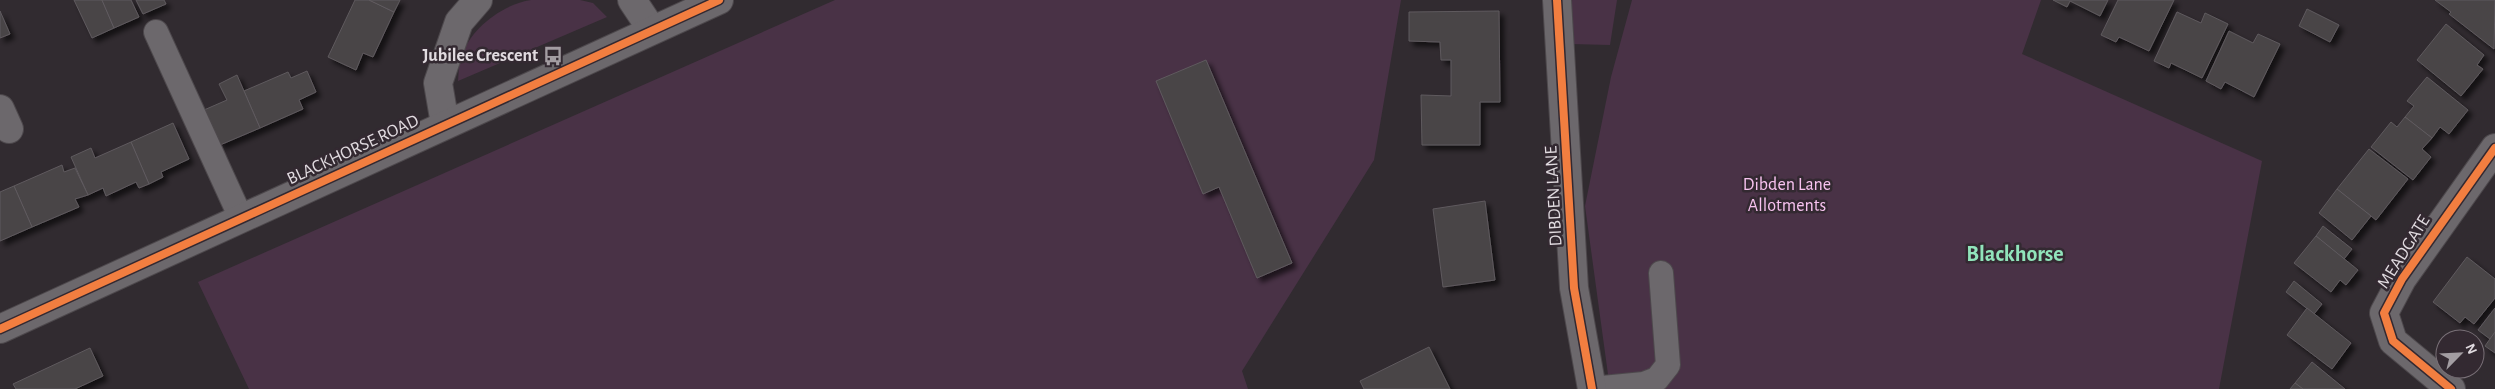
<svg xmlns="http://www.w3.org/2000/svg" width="2495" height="389" font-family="'Alegreya Sans',sans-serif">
  <defs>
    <filter id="shadow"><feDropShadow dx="4.5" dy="4.5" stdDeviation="2.5" flood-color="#0009"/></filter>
  </defs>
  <rect width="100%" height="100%" fill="#312b30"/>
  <g fill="#493246">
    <path d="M531,0H580L593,3L607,17L458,81C459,74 458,65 461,58C469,29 503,4 531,0Z"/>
    <polygon points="835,0 1401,0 1374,160 1242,371 1248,389 249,389 198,282"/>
    <polygon points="1565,0 1617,0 1610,45 1571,44"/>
    <polygon points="1632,0 2041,0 2022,54 2262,161 2219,389 1610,389 1585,206 1611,77"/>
  </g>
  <g fill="#484447" stroke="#5f5a5e" filter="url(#shadow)">
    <polygon points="74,0 102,0 114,28 92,38"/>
    <polygon points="102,0 131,0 139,17 114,28"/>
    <polygon points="136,0 164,0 166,4 143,14"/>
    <polygon points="355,0 369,0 394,12 373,57 363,53 356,70 328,57"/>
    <polygon points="369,0 400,0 394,12"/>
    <polygon points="2053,0 2108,0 2100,16 2070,1 2067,7"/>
    <polygon points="2118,0 2174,0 2149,51 2119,37 2116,42 2101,35"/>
    <polygon points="2435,0 2495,0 2494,49 2449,14 2451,12"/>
    <polygon points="2307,9 2339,25 2330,42 2299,26"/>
    <polygon points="0,11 10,34 0,38"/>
    <polygon points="1499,11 1500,102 1480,102 1480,145 1422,145 1421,95 1451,96 1451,60 1441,60 1440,42 1409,41 1409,12"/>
    <polygon points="2177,12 2201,23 2205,13 2228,24 2202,78 2171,63 2169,68 2154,61"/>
    <polygon points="2446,24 2484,55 2477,65 2483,69 2461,96 2417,60"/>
    <polygon points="2229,31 2253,43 2258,34 2280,44 2254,97 2225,82 2221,89 2206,81"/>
    <polygon points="1206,60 1292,263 1257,278 1219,187 1203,194 1156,81"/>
    <polygon points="307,71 316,92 299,100 303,109 260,128 244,91 288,72 291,78"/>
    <polygon points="237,75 260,128 220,145 204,110 227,100 219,84"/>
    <polygon points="2427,77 2468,110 2449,134 2440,127 2432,138 2405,117 2414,106 2407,101"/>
    <polygon points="2405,117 2432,138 2422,149 2431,157 2413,180 2371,147 2391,122 2397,127"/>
    <polygon points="173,123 189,159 161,172 163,177 149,184 131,142"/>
    <polygon points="131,142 149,184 139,188 136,182 106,196 103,188 88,195 71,157 91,148 95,158"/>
    <polygon points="2369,149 2408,179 2376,220 2337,189"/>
    <polygon points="62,165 64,172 75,168 88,195 75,199 79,207 32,227 14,186"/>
    <polygon points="14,186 32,227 0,241 0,192"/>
    <polygon points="2337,189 2371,216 2352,240 2319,213"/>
    <polygon points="1485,201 1495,280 1443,287 1433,209"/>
    <polygon points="2323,226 2352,249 2344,259 2316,236"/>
    <polygon points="2316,236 2358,270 2346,285 2340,280 2331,292 2294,263"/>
    <polygon points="2467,257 2495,279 2495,298 2474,324 2465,317 2460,323 2433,302"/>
    <polygon points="2294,281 2322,304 2314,314 2286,292"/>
    <polygon points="2307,308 2351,343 2332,369 2287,335"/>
    <polygon points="2495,308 2495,332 2490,339 2478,330"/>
    <polygon points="2495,332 2495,353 2485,346"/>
    <polygon points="1429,347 1450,389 1364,389 1360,381"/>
    <polygon points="90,348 103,376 75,389 16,389 13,384"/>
    <polygon points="2312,362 2345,389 2303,389 2295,383"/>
    <polygon points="2295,383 2303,389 2290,389"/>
  </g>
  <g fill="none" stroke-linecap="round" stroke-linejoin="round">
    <defs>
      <g id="lane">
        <polyline points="156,32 241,218"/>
        <polyline points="1592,389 1644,384 1657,379 1668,365 1661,273"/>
      </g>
      <g id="street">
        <polyline points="632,0 652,30"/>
        <polyline points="1557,0 1574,288 1592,389"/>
        <polyline points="0,109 9,129"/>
        <polyline points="445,124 438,83 459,22 478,0"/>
        <polyline points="0,329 719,0"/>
        <polyline points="2451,389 2393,341 2384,313 2402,279 2495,148"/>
      </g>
    </defs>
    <use href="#lane" stroke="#4d484c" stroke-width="26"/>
    <use href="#street" stroke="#4d484c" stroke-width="30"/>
    <use href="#lane" stroke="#6c686c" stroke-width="24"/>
    <use href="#street" stroke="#6c686c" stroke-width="28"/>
    <defs>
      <g id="cycleway">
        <polyline points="1557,0 1574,288 1592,389"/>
        <polyline points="0,329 719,0"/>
        <polyline points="2451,389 2393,341 2384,313 2402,279 2495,148"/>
      </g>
    </defs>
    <use href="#cycleway" stroke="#332931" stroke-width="11"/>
    <use href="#cycleway" stroke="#f27e40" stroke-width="8"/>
  </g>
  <defs>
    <symbol id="bus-bare" viewBox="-9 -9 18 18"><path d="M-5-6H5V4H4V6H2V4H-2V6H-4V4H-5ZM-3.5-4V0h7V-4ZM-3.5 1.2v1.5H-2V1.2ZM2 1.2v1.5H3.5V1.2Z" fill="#a39da2" stroke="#332931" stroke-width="2.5" paint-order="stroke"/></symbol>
  </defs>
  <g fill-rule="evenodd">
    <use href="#bus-bare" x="539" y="42" width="28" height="28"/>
  </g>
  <g text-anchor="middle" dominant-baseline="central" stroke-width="5" stroke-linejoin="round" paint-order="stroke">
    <g font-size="18" font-weight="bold" fill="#e1dbe0" stroke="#332931" text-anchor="end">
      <text x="538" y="56">Jubilee Crescent</text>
    </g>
    <g font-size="18" fill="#e1dbe0" stroke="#332931">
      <text transform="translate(353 150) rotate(-25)">BLACKHORSE ROAD</text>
      <text transform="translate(1554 196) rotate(-93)">DIBDEN LANE</text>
      <text transform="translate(2404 252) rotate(-58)">MEADGATE</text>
    </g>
    <g font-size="18" fill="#f8c3f0" stroke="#332931">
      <text x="1787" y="185">Dibden Lane<tspan x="1787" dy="21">Allotments</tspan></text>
    </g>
    <g font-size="22" font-weight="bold" fill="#91e4bb" stroke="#332931">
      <text x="2015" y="254">Blackhorse</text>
    </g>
  </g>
  <g transform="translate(2460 354) rotate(66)"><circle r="24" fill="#332931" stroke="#797077"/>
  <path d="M0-4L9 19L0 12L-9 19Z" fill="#a39da2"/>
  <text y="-8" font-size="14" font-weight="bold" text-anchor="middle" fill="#e1dbe0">N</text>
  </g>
</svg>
